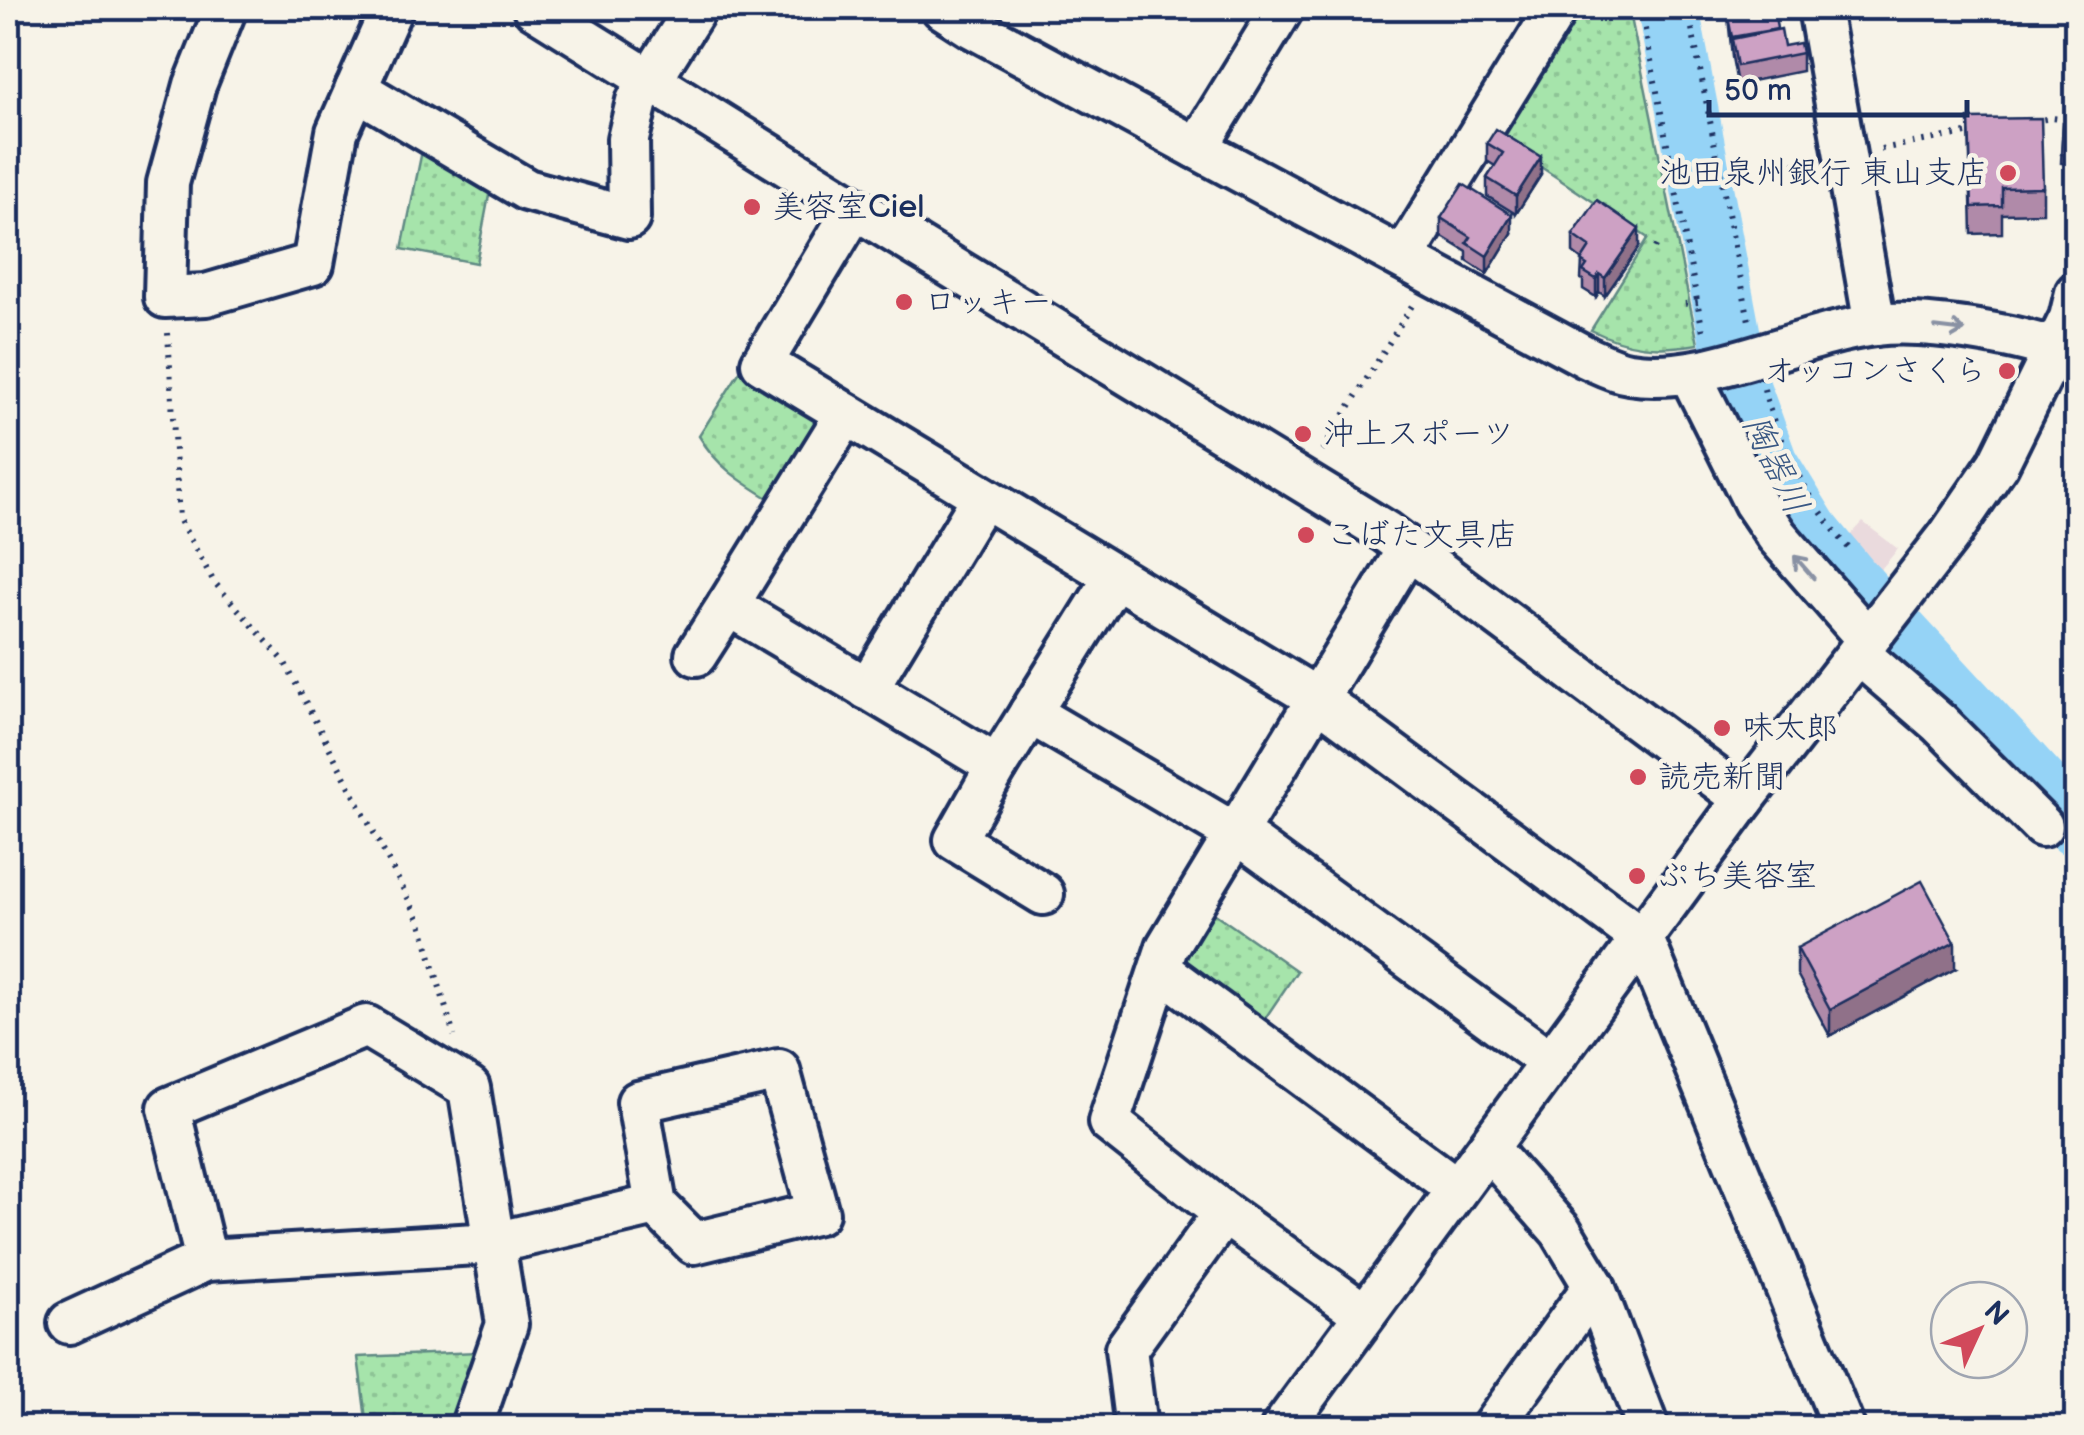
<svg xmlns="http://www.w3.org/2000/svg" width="2084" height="1435" font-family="'Balsamiq Sans','Klee One',sans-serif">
  <defs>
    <pattern id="park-dots" width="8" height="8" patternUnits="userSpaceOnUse" patternTransform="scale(2.5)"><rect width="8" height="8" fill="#a6e4ab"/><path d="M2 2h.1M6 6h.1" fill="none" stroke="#8ec496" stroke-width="1.8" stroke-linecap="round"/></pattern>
  </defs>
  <rect width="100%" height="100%" fill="#f7f3e8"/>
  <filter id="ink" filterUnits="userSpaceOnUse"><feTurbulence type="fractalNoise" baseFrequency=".01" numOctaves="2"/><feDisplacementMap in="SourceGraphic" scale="20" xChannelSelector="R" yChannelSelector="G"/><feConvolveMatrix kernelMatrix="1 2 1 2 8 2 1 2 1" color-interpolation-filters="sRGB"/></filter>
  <g filter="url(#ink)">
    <polygon fill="#eadadd" points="1863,522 1898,549 1876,575 1845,541"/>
    <g fill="url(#park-dots)" stroke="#608a84" stroke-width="2.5">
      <path d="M1574,8H1629L1698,344C1657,351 1628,348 1591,330L1648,238L1500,140Z"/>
      <polygon points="423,146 491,185 476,263 402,249"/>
      <path d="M742,368L814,412L818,429L773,501C742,482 718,468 699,436Z"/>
      <polygon points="1208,909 1297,971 1260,1026 1185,976 1183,956"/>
      <polygon points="477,1352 451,1427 367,1427 358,1357"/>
    </g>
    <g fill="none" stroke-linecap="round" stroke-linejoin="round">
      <polyline stroke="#95d3f6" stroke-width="62" points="1668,8 1740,390 1767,464 1808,531 1849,581 2076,826"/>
      <defs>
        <g id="minor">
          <polyline points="226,8 195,85 168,183 165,297 206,295 313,264 337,132 392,8"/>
          <polyline points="534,8 855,208 1386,532 1744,799"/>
          <path d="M942,8L970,26L1586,357C1600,363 1614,371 1629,373C1705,386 1796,335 1875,325C1926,319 2031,336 2076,358"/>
          <polyline points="1819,8 1875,325"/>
          <polyline points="356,89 527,190 629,218 628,139 637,101 696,8"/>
          <polyline points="1197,148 1283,8"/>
          <polyline points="855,208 762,363 1318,699 1643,939 1844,1428"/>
          <polyline points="1403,258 1557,8"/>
          <polyline points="1690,374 1754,502 1777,536 1868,640"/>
          <polyline points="846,414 728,605 997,766 1115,577"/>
          <polyline points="1858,653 1939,723 2042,826"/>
          <polyline points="696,655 728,605"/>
          <polyline points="867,689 983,497"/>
          <polyline points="1030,713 1254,845 1549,1061"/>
          <polyline points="997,766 955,840 1043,894"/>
          <polyline points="1160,969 1456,1188"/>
          <polygon points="779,1070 818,1213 694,1243 656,1205 638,1102"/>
          <polyline points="1488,1148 1561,1231 1594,1286 1648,1428"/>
          <polyline points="1364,1314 1224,1213 1109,1122 1167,947 1408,549"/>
          <polyline points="69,1323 206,1260"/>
          <polyline points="471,1428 507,1324 469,1088 366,1026 169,1108 206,1260 494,1243 656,1205"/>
          <polyline points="1136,1428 1126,1349 1224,1213"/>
          <polyline points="1282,1428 1744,799 1948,537 1998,464 2070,318 2076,293"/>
          <polyline points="1492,1428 1594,1286"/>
        </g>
      </defs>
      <use href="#minor" stroke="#1b2f5e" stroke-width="48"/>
      <g stroke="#1b2f5e" stroke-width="6" stroke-dasharray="2.5 8" stroke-linecap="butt">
        <polyline points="1641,8 1704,337"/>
        <polyline points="1688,8 1749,321"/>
        <polyline points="2033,121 2052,118 2069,120"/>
        <polyline points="1881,149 1977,131"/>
        <polyline points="1720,177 1812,161"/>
        <polyline points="1655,248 1659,240"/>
        <polyline points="1685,304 1698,302"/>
        <polyline points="168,333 179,519 214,582 284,661 421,923 454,1036"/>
        <path d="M1764,389C1778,447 1813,508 1853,553"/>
        <polyline points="1322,451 1413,304"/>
      </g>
      <use href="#minor" stroke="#f7f3e8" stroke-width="40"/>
    </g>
    <g fill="#b08aa9" stroke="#1b2f5e" stroke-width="2.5">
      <polygon points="1728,17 1777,30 1784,46 1802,53 1802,71 1737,84 1732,57"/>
      <polygon points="1969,119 2043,187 2043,213 2002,214 2002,233 1972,234"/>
      <polygon points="2063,123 2072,123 2070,164 2061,163"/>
      <polygon points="1487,143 1541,175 1516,214 1487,196 1487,178 1495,166 1487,161"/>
      <polygon points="1441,218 1512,233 1487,274 1467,261 1467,252 1441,236"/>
      <polygon points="1573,235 1639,247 1605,296 1599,292 1596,297 1583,289 1583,280 1581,279 1582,260 1573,253"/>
      <polygon points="1797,948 1955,969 1830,1036 1797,974"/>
    </g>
    <g fill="#907189" stroke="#1b2f5e" stroke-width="2.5">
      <polygon points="1541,157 1541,175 1516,214 1516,196"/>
      <polygon points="1512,215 1512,233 1487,274 1487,256"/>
      <polygon points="1639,229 1639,247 1605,296 1605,278"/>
      <polygon points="1599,274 1599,292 1596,297 1596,279"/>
      <polygon points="1955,942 1955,969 1830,1036 1830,1009"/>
    </g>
    <g fill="#cda1c4" stroke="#1b2f5e" stroke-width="2.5">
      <polygon points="1774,8 1777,29 1732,37 1728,17"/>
      <polygon points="1781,29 1784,46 1800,43 1802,53 1737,66 1732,39"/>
      <polygon points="2041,118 2043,187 2002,188 2002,206 1972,207 1969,119"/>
      <polygon points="2063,123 2072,123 2070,155 2061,154"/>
      <polygon points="1496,129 1541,157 1516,196 1487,178 1503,153 1487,143"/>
      <polygon points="1463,184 1512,215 1487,256 1467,243 1471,237 1441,218"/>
      <polygon points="1597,200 1639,229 1605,278 1599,274 1596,279 1583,271 1587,265 1581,261 1590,247 1573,235"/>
      <polygon points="1922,881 1955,942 1830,1009 1797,948"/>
    </g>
    <defs><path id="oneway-shaft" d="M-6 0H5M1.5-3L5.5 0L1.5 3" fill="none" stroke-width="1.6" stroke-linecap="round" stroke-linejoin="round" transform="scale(2.5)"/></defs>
    <g stroke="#8991a3">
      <use href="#oneway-shaft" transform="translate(1950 329) rotate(7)"/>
      <use href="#oneway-shaft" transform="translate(1804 567) rotate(-131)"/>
    </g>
  </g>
  <g fill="#d1495b" stroke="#f7f3e8" stroke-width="4">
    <circle cx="2008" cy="173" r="10"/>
    <circle cx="752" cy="207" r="10"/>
    <circle cx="904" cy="302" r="10"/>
    <circle cx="2007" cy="371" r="10"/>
    <circle cx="1303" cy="434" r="10"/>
    <circle cx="1306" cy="535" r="10"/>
    <circle cx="1722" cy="728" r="10"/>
    <circle cx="1638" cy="777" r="10"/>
    <circle cx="1637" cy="876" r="10"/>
  </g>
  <g text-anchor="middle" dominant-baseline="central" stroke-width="9" stroke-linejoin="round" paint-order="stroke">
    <g font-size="32" fill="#1b2f5e" stroke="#f7f3e8" text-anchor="start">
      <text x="1988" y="173" text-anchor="end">池田泉州銀行 東山支店</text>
      <text x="772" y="207">美容室Ciel</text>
      <text x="924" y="302">ロッキー</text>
      <text x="1987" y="371" text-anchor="end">オッコンさくら</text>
      <text x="1323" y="434">沖上スポーツ</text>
      <text x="1326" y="535">こばた文具店</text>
      <text x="1742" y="728">味太郎</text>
      <text x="1658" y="777">読売新聞</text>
      <text x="1657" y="876">ぷち美容室</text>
    </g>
    <g font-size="35" font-style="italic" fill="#3a5884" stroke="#f7f3e8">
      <text transform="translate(1775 465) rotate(64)">陶器川</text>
    </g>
  </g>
  <rect width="2084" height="1435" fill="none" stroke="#f7f3e8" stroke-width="40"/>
  <rect x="20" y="20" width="2044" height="1395" fill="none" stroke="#1b2f5e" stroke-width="4" filter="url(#ink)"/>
  <g transform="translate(1979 1330) rotate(46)"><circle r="48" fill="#f7f3e8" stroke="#9fa5b1" stroke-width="2.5"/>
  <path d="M0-8L18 38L0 25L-18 38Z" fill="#d1495b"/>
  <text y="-15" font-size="28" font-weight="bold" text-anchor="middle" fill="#1b2f5e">N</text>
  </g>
  <path d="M1709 100v15h258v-15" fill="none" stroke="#1b2f5e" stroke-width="5"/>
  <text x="1724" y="100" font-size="30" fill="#1b2f5e" stroke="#f7f3e8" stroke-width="8" paint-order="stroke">50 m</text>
</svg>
